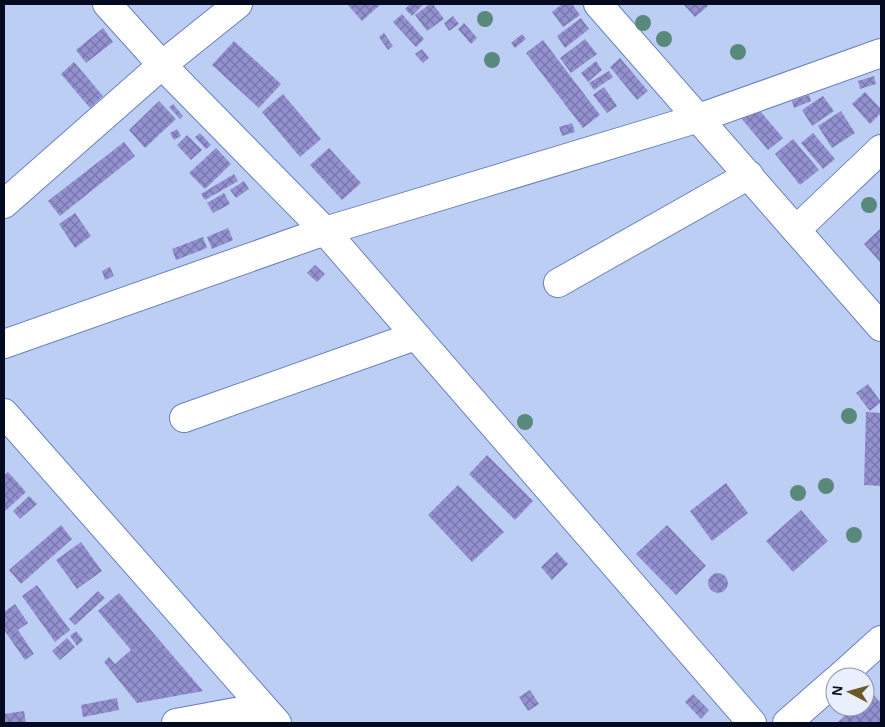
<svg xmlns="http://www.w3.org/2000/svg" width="885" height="727" font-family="Helvetica,sans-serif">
  <defs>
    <pattern id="building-cross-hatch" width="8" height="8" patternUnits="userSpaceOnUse" patternTransform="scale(1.25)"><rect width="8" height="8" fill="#9491d1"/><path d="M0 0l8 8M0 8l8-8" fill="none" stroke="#7775a9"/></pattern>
  </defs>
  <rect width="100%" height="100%" fill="#bdcef4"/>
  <g fill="url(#building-cross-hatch)">
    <polygon points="347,4 381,4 362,21"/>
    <polygon points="410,4 424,4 412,16 405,9"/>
    <polygon points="430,4 433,4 444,19 427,31 415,15"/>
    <polygon points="562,4 572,4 580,15 563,27 552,12"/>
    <polygon points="683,4 706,4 708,6 695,17"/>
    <polygon points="402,14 424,39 416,47 393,22"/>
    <polygon points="453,16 459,24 449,31 444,23"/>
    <polygon points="581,18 589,29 565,48 557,36"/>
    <polygon points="464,23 477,38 471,44 458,29"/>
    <polygon points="103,28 113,42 86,63 76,50"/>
    <polygon points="384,33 393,46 388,50 379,37"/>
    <polygon points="522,34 526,39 515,48 511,43"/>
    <polygon points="585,39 597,54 571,73 560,58"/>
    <polygon points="543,40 600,115 583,128 526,53"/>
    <polygon points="234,41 281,84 259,108 212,65"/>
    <polygon points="422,49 429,58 423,63 415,54"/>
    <polygon points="620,58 648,91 637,100 610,67"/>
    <polygon points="596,61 602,70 588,82 581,73"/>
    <polygon points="74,62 103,96 90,108 61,74"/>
    <polygon points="609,71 613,77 594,90 589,83"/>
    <polygon points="874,76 876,84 860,89 858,81"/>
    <polygon points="604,87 617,106 607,113 593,95"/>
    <polygon points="865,92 881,109 881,113 870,124 852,104"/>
    <polygon points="283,94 321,139 300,157 262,112"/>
    <polygon points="809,95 811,101 794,108 792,101"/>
    <polygon points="823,96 834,111 812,126 802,110"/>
    <polygon points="159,101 176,119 145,148 129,130"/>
    <polygon points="173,104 183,116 180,119 169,107"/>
    <polygon points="755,105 783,138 768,150 740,117"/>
    <polygon points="841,111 855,133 832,148 818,126"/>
    <polygon points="572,123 575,132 562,136 559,127"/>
    <polygon points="177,129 181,136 174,140 170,133"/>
    <polygon points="200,133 211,145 206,149 195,137"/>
    <polygon points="813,133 835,159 823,169 801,143"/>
    <polygon points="187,135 202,150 191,160 177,145"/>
    <polygon points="793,139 819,170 800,185 775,154"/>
    <polygon points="124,142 135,156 60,216 48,201"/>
    <polygon points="216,148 231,164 205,189 189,173"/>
    <polygon points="329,148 361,183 342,200 310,165"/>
    <polygon points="234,174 238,181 205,200 201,194"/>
    <polygon points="244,181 249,189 236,198 230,190"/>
    <polygon points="224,193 230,204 213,213 207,203"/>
    <polygon points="75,213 91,236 75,248 59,224"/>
    <polygon points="228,228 233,240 212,249 207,237"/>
    <polygon points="881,228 881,263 864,244"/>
    <polygon points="203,237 207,248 176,260 172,249"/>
    <polygon points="315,265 325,274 317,282 307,273"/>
    <polygon points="110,267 114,276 105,280 102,271"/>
    <polygon points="868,384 881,402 870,411 856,393"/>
    <polygon points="866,412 881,413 881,486 864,485"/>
    <polygon points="487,455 533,501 515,520 469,474"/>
    <polygon points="8,472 26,492 4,512 4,476"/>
    <polygon points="726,483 748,513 712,541 690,511"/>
    <polygon points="458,485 504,532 472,562 428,515"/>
    <polygon points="29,496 37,504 20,519 13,511"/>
    <polygon points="801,510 828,541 793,572 766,541"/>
    <polygon points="61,525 72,539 21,584 9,570"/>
    <polygon points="667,525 706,566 676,595 636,554"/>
    <polygon points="81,542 102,571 77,589 56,560"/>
    <polygon points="557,552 568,564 552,580 541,567"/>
    <circle cx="718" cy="583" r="10"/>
    <polygon points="37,585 70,630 55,642 22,596"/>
    <polygon points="98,591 105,598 75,625 69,619"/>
    <polygon points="119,593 203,691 137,703 104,662 109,657 115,664 131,650 98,611"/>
    <polygon points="15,604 28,623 18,630 34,654 25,660 4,630 4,612"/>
    <polygon points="76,631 83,640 77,646 70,636"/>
    <polygon points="67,638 75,647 60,660 52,651"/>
    <polygon points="530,690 539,704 528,711 519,697"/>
    <polygon points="871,692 881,703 881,723 837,723 854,707 865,707 865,697"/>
    <polygon points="693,694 709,710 701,719 685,702"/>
    <polygon points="117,698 119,710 83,717 81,705"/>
    <polygon points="24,711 26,723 4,723 4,714"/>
  </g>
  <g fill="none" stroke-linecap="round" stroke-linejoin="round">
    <defs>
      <g id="minor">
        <polyline points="107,4 162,65 325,231 752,723"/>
        <polyline points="598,4 881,327"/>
        <polyline points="4,204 162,65 238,4"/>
        <polyline points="796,230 881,149"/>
        <polyline points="558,283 749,175"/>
        <polyline points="4,344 325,231 699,118 881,53"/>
        <polyline points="4,413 277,723"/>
        <polyline points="184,418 415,336"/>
        <polyline points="840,677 881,640"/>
        <polyline points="176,723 262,707"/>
        <polyline points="787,723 835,681"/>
      </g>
    </defs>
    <use href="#minor" stroke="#6982bc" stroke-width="30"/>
    <use href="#minor" stroke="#fff" stroke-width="28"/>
  </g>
  <g fill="#59897b">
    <circle cx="485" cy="19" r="8"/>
    <circle cx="643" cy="23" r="8"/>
    <circle cx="664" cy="39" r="8"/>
    <circle cx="738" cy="52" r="8"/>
    <circle cx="492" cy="60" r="8"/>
    <circle cx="869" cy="205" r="8"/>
    <circle cx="849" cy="416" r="8"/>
    <circle cx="525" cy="422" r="8"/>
    <circle cx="826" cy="486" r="8"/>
    <circle cx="798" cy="493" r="8"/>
    <circle cx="854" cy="535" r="8"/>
  </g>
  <rect width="885" height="727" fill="none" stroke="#040a20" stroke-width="10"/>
  <g transform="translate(850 692) rotate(276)"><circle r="24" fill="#e9effc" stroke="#8d93a4"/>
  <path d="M0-4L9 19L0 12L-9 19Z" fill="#6d5828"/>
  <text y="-8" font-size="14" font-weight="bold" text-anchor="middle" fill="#040a20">N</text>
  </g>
</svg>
